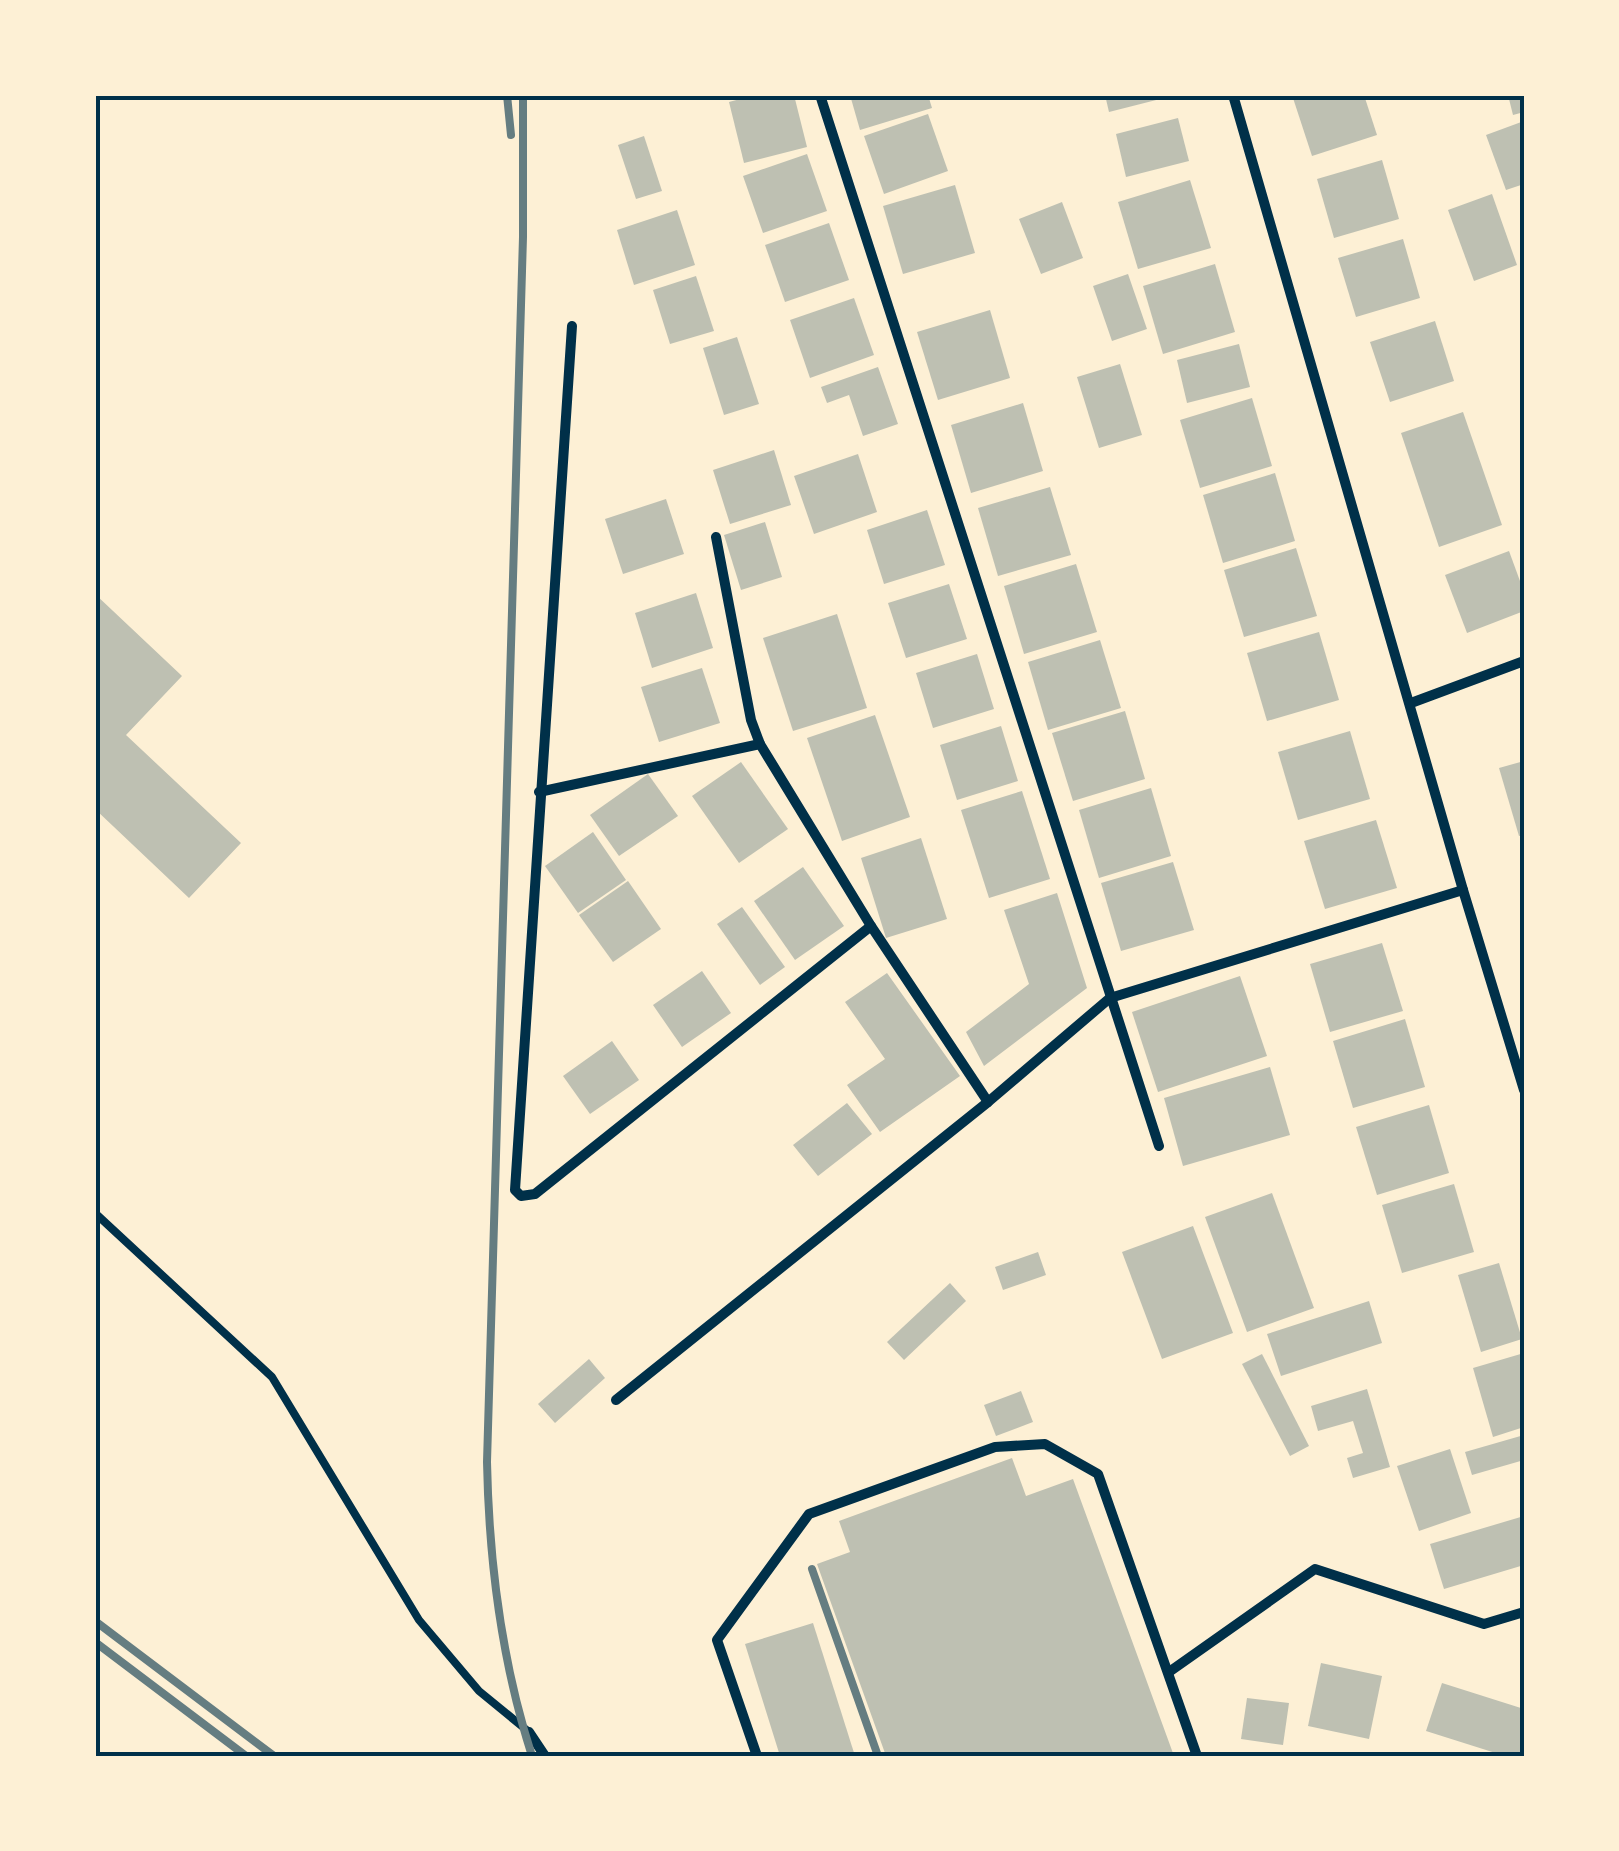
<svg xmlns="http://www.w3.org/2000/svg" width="1619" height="1851" font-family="Rubik,sans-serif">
  <rect width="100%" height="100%" fill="#fdf0d5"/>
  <g fill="#bec0b2">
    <polygon points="755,95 794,95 807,147 744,163 729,102"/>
    <polygon points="850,95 928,95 932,108 860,130"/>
    <polygon points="1105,95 1172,95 1172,96 1109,112"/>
    <polygon points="1302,95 1364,95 1377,135 1312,156 1293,98"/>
    <polygon points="1508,95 1524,95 1524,112 1513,115"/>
    <polygon points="928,114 948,171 884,194 864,136"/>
    <polygon points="1178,118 1189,161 1126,177 1116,134"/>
    <polygon points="1524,121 1524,184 1506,190 1486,135"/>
    <polygon points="644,136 662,191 636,199 618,145"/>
    <polygon points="807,154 827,211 763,233 743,176"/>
    <polygon points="1382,160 1399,219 1334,238 1317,179"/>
    <polygon points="1190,180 1211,248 1138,269 1118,202"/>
    <polygon points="955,185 975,253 903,274 883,206"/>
    <polygon points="1492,194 1517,265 1474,281 1448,210"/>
    <polygon points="1062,202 1083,258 1041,274 1019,219"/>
    <polygon points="677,210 695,265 634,285 617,230"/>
    <polygon points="829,223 849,280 785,302 765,245"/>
    <polygon points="1403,239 1420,298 1356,317 1338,258"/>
    <polygon points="1215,264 1235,332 1163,354 1143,286"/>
    <polygon points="1128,274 1147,329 1112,341 1093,286"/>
    <polygon points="696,276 714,331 670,344 653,290"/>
    <polygon points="854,298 874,355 810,378 790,320"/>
    <polygon points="990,310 1010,378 938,400 917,332"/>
    <polygon points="1435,321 1454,381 1390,402 1370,342"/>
    <polygon points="737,337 759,404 724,415 703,348"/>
    <polygon points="1239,344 1250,387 1187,403 1177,360"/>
    <polygon points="1120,364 1142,435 1099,448 1077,377"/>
    <polygon points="878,367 898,424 863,436 849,395 827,403 821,387"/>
    <polygon points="1252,398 1272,466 1200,488 1180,420"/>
    <polygon points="1023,403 1043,471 971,493 951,425"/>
    <polygon points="1463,412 1502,525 1439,547 1401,433"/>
    <polygon points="774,450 791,505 730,524 713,470"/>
    <polygon points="858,454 877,512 814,534 794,476"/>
    <polygon points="1275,473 1295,541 1223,563 1203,495"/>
    <polygon points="1050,487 1071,555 998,576 978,508"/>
    <polygon points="666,499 684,554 623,574 605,519"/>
    <polygon points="927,510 945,565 884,584 867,530"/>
    <polygon points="765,522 782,577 741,590 724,535"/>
    <polygon points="1296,548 1317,616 1244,637 1224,570"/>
    <polygon points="1509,551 1524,592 1524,611 1467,633 1445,575"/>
    <polygon points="1076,564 1097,632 1024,654 1004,586"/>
    <polygon points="949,584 967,639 906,658 888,603"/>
    <polygon points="696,593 713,648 652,668 635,613"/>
    <polygon points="95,594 182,676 126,735 241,843 189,898 95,809"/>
    <polygon points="837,614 867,708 793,731 763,638"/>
    <polygon points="1319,632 1339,700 1267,721 1247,653"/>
    <polygon points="1100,640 1121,708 1048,730 1028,662"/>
    <polygon points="977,654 994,709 933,728 916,673"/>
    <polygon points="702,668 720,723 659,742 641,687"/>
    <polygon points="1125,711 1145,779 1073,801 1052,733"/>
    <polygon points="875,715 910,817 842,841 807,738"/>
    <polygon points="1001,726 1018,781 957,800 940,745"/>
    <polygon points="1350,731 1370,799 1298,820 1278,752"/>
    <polygon points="1524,761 1524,835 1519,836 1499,768"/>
    <polygon points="741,762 788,829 739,863 692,796"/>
    <polygon points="648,774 678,816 619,856 590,815"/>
    <polygon points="1151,788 1171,856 1099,878 1079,810"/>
    <polygon points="1022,791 1050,879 989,898 961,810"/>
    <polygon points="1376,820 1397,888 1325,909 1304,841"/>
    <polygon points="593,832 626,880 578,913 545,866"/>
    <polygon points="921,838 947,919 886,938 861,858"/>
    <polygon points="1173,862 1194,930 1121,951 1101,883"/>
    <polygon points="803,867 844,926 795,960 754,901"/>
    <polygon points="628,881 661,929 613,962 579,915"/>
    <polygon points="1057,893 1087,988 984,1066 966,1032 1029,984 1004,910"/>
    <polygon points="742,907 785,967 760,985 717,924"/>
    <polygon points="1382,943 1403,1011 1330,1032 1310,964"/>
    <polygon points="702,971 731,1013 682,1047 653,1005"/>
    <polygon points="887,973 960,1076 880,1132 847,1085 885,1059 845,1002"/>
    <polygon points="1240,976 1267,1056 1158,1092 1132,1012"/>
    <polygon points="1405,1019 1425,1087 1353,1108 1333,1041"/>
    <polygon points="612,1041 639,1080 590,1114 563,1076"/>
    <polygon points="1270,1067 1290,1135 1183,1166 1164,1098"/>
    <polygon points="847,1103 872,1134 818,1176 793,1145"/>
    <polygon points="1429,1105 1449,1173 1377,1195 1356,1127"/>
    <polygon points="1454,1184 1474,1252 1402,1273 1382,1205"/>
    <polygon points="1272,1193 1314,1308 1247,1332 1205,1217"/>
    <polygon points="1193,1226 1233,1333 1162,1359 1122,1252"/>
    <polygon points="1038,1252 1046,1275 1003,1290 995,1267"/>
    <polygon points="1499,1263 1522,1339 1481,1352 1458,1275"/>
    <polygon points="950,1283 966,1301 904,1360 887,1342"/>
    <polygon points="1369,1301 1382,1343 1281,1376 1267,1334"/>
    <polygon points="1524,1353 1524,1427 1493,1437 1473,1368"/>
    <polygon points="1262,1354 1309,1446 1290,1456 1242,1364"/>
    <polygon points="589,1359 605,1378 555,1423 538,1404"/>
    <polygon points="1367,1389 1390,1467 1353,1478 1347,1458 1363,1453 1353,1421 1318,1431 1311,1406"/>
    <polygon points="1021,1391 1033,1422 996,1436 984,1405"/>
    <polygon points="1524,1435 1524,1460 1472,1475 1465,1452"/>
    <polygon points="1450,1449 1471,1513 1419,1531 1397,1466"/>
    <polygon points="1012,1458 1026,1496 1073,1479 1174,1756 886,1756 817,1564 850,1552 839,1521"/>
    <polygon points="1524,1516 1524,1565 1444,1589 1430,1544"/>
    <polygon points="813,1623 855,1756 780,1756 745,1644"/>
    <polygon points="1321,1663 1382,1676 1369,1739 1308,1726"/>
    <polygon points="1442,1683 1524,1709 1524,1756 1505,1756 1426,1731"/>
    <polygon points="1247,1698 1289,1703 1283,1745 1241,1739"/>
  </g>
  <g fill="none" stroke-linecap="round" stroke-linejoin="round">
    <polyline stroke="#003049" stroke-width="8" points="95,1213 272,1377 419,1620 479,1691 529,1732"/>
    <g stroke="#003049" stroke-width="10">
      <polyline points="820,95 1159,1146"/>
      <polyline points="1233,95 1463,890 1524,1090"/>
      <polyline points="572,326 515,1190 521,1196 535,1194 871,926"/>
      <polyline points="716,537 751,720 760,744 871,926 988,1102"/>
      <polyline points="1411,703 1524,661"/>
      <polyline points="539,792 760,744"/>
      <polyline points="616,1400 988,1102 1110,998 1463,890"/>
      <polyline points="1169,1672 1315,1569 1484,1624 1524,1612"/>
      <polyline points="529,1732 545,1756"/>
      <polyline points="757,1756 717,1640 809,1514 995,1447 1045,1444 1098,1474 1197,1756"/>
    </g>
    <g stroke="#657d81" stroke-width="8">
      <polyline points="507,95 511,135"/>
      <path d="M523,95V237L487,1462C489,1562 501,1660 532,1756"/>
      <polyline points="812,1569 878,1756"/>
      <polyline points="95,1621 274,1756"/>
      <polyline points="95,1642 246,1756"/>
    </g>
  </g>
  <rect width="1619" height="1851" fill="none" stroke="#fdf0d5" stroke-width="195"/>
  <rect x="98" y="98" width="1424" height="1656" fill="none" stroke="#003049" stroke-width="4"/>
</svg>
